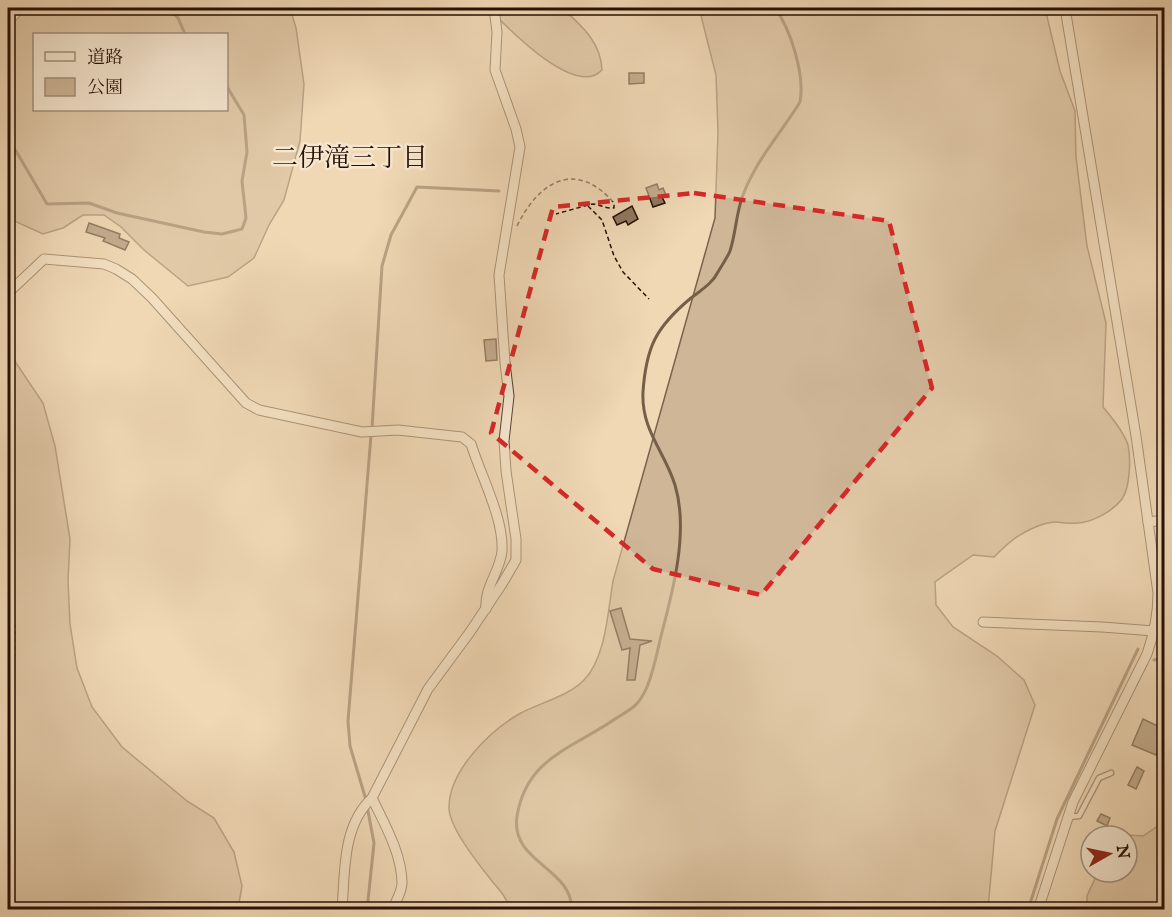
<svg xmlns="http://www.w3.org/2000/svg" width="1172" height="917" font-family="'IM FELL English','Noto Serif JP',serif">
  <rect width="100%" height="100%" fill="#f0d8b5"/>
  <filter id="stains"><feTurbulence type="fractalNoise" baseFrequency=".00333" numOctaves="4"/><feColorMatrix values="0 0 0 0 .2 0 0 0 0 .09 0 0 0 0 .02 0 0 0 .5 -.17"/></filter>
  <radialGradient id="worn" r=".72"><stop offset=".6" stop-color="#630" stop-opacity="0"/><stop offset="1" stop-color="#630" stop-opacity=".3"/></radialGradient>
  <g fill="#ceb697" stroke="#7a624d" stroke-width="1.5" fill-rule="evenodd">
    <path d="M8,8H290L296,28L304,84L300,141L284,200L269,225L254,258L228,277L188,286L144,250L121,227L104,215H83L63,228L43,234L12,220L8,215ZM34,34H226V110H34Z"/>
    <path d="M488,8H562C581,25 601,42 602,70C575,99 507,27 488,8Z"/>
    <path d="M699,8H1045L1060,71L1075,111L1076,157L1087,246L1106,323L1103,407C1112,418 1124,432 1128,445C1131,459 1130,488 1122,499C1113,511 1093,522 1078,523C1062,525 1057,518 1038,526C1018,534 1009,542 994,557L973,555L935,582L936,605L953,627L997,656L1024,680L1035,705L995,831L988,909H510C506,895 496,887 488,876C476,861 450,827 449,809C448,771 490,731 519,714C539,703 569,696 584,680C606,658 608,610 613,581L715,218L718,132L716,75Z"/>
    <polygon points="8,351 43,403 55,446 70,539 68,581 70,624 77,668 92,707 122,747 187,801 214,818 234,852 242,886 238,909 8,909"/>
    <polygon points="1164,822 1164,909 1087,909 1087,896 1098,872 1127,872 1127,836 1113,836 1114,834 1143,836"/>
  </g>
  <g fill="none" stroke-linecap="round" stroke-linejoin="round">
    <g stroke="#765f49" stroke-width="3">
      <polyline points="169,8 178,18 185,34"/>
      <polyline points="8,143 16,151 47,204 89,203 117,213 204,232 222,234 242,229 246,218 242,181 247,152 244,115 226,85"/>
      <polyline points="372,428 382,266 391,235 417,187 499,191"/>
      <polyline points="1154,660 1164,658"/>
      <polyline points="366,800 350,746 348,721 371,435"/>
      <polyline points="367,910 374,843 367,806"/>
      <path d="M572,910C572,867 510,863 517,816C527,757 572,749 615,719C632,708 638,707 647,687C654,670 657,653 661,636C673,591 689,531 675,485C665,452 641,430 643,392C646,347 656,327 691,298C701,290 712,284 718,272C722,265 727,258 730,251C736,233 736,213 743,195C756,160 781,133 800,102C805,75 791,30 775,8"/>
      <polyline points="1028,910 1057,819 1138,649"/>
    </g>
  </g>
  <g fill="#8f7860" stroke="#260f03" stroke-width="1.5">
    <polygon points="629,73 644,73 644,83 629,84"/>
    <polygon points="657,184 659,190 663,188 666,195 662,197 665,203 653,207 646,188"/>
    <polygon points="632,206 638,219 628,225 626,221 617,225 613,217"/>
    <polygon points="89,223 120,234 119,238 129,242 125,250 103,241 105,238 86,232"/>
    <polygon points="496,339 497,360 486,361 484,340"/>
    <polygon points="621,608 630,639 652,641 640,645 635,680 627,680 630,648 622,650 610,611"/>
    <polygon points="1143,719 1164,729 1164,736 1156,755 1132,745"/>
    <polygon points="1137,767 1144,771 1136,789 1128,785"/>
    <polygon points="1101,814 1110,818 1107,826 1097,821"/>
  </g>
  <g fill="none" stroke-linecap="round" stroke-linejoin="round">
    <defs>
      <polyline id="lane" points="1068,817 1079,816 1099,778 1111,773"/>
      <g id="street">
        <polyline points="8,22 20,8"/>
        <path d="M8,293L44,259L104,264L116,269L132,279L152,298L246,403L259,410L362,432L398,430L462,437L471,444C481,476 504,519 502,551C500,572 484,587 486,609"/>
        <polyline points="1148,522 1164,520"/>
        <polyline points="983,622 1102,627 1154,631"/>
        <path d="M372,798C384,823 402,854 402,883C402,892 396,901 392,910"/>
        <path d="M342,910C345,872 342,826 372,798L428,689L470,632L502,584L516,560V539L506,471L504,441L509,396L505,363L499,275L520,147L516,129L495,70L497,32L494,8"/>
        <path d="M1038,910L1073,802L1147,654C1154,634 1158,615 1158,593L1136,436L1065,8"/>
      </g>
    </defs>
    <use href="#lane" stroke="#584130" stroke-width="7"/>
    <use href="#street" stroke="#584130" stroke-width="11"/>
    <g stroke="#260f03" stroke-width="1.5" stroke-dasharray="4.5 3" stroke-linecap="butt">
      <polyline points="588,206 602,220 614,256 623,272 649,299"/>
      <path d="M517,226C539,181 576,159 614,203V208C605,209 600,204 592,204L556,214"/>
      <path d="M8,456C19,473 11,494 8,513"/>
      <polyline points="8,526 13,573 15,631 14,703 8,716"/>
    </g>
    <use href="#lane" stroke="#f5e6cf" stroke-width="4.5"/>
    <use href="#street" stroke="#f5e6cf" stroke-width="9"/>
  </g>
  <path d="M0 0H1172V917H0ZM694,193L889,221L932,388L761,595L653,569L491,433L553,207Z" fill="#f0d8b5" fill-opacity=".55" fill-rule="evenodd"/>
  <path fill="none" stroke="#d62828" stroke-width="4.5" stroke-dasharray="12 8" stroke-linejoin="round" d="M694,193L889,221L932,388L761,595L653,569L491,433L553,207Z"/>
  <g text-anchor="middle" dominant-baseline="central" stroke-width="5" stroke-linejoin="round" paint-order="stroke">
    <g font-size="26" fill="#260f03" stroke="#f5e6cf">
      <text x="350" y="158">二伊滝三丁目</text>
    </g>
  </g>
  <rect width="1172" height="917" fill="none" stroke="#f0d8b5" stroke-width="30"/>
  <rect x="9" y="9" width="1154" height="899" fill="none" stroke="#260f03" stroke-width="3"/>
  <rect x="15" y="15" width="1142" height="887" fill="none" stroke="#260f03" stroke-width="1.5"/>
  <rect x="33" y="33" width="195" height="78" fill="#f5e6cf" stroke="#a2907d" stroke-width="1.5"/>
  <rect x="45" y="52" width="30" height="9" fill="#f5e6cf" stroke="#a2907d" stroke-width="1.5"/>
  <text x="87" y="63" font-size="18" fill="#260f03">道路</text>
  <rect x="45" y="78" width="30" height="18" fill="#ceb697" stroke="#a2907d" stroke-width="1.5"/>
  <text x="87" y="93" font-size="18" fill="#260f03">公園</text>
  <g transform="translate(1109 854) rotate(81)"><circle r="28" fill="#f5e6cf" stroke="#a2907d" stroke-width="1.5"/>
  <path d="M0-4.5L10 22L0 15L-10 22Z" fill="#8f2418"/>
  <text y="-9" font-size="16" font-weight="bold" text-anchor="middle" fill="#260f03">N</text>
  </g>
  <rect width="100%" height="100%" filter="url(#stains)"/>
  <rect width="100%" height="100%" fill="url(#worn)"/>
</svg>
